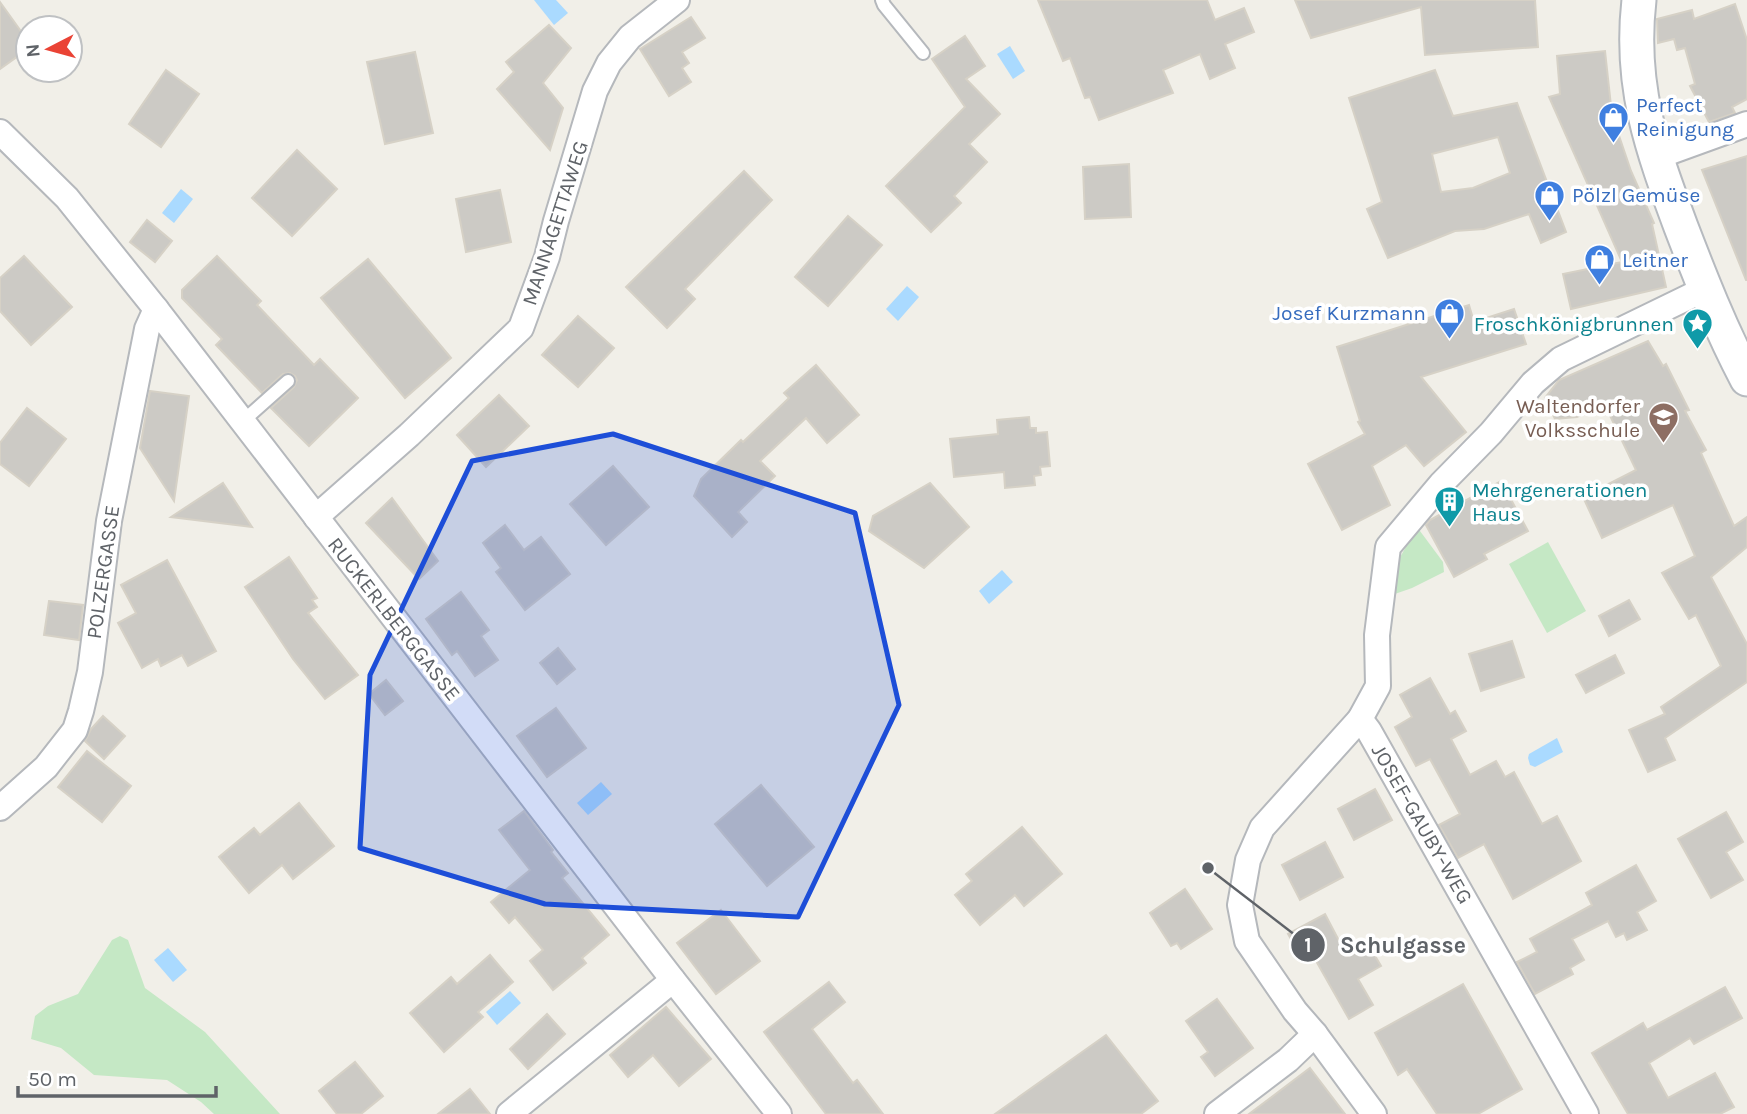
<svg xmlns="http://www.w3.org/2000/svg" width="1747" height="1114" font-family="Karla,sans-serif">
  <rect width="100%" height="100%" fill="#f1efe8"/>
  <g fill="#c5e8c5">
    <polygon points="1417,527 1443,562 1444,572 1412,588 1392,595 1398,561"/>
    <polygon points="1548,542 1586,611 1547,633 1509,564"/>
    <polygon points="120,936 128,940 145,988 205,1032 280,1114 214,1114 201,1102 167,1080 94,1075 61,1048 31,1039 35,1016 48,1006 78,994 112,940"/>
  </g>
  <g fill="#aadaff">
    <polygon points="534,0 556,0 568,13 554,25"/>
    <polygon points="1010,46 1025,71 1013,79 997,54"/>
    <polygon points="181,189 193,199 174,223 162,213"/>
    <polygon points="907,286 919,297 898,321 886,309"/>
    <polygon points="1002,570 1013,582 989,604 979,591"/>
    <polygon points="1557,738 1563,752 1535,767 1530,765 1528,758 1529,754"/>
    <polygon points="601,782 612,794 588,815 577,803"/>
    <polygon points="168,948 187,970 173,982 154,960"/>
    <polygon points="510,991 521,1003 497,1025 486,1012"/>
  </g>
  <g fill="#cccac5" stroke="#d6d1c6" stroke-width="2" fill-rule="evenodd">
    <polygon points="1038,0 1207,0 1215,20 1244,8 1254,32 1225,44 1235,68 1210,79 1200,54 1163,70 1173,93 1099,120 1090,97 1085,98 1070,58 1063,61"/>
    <polygon points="1295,0 1535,0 1538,47 1425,55 1421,7 1311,38"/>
    <polygon points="0,2 28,41 28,49 0,69"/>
    <polygon points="1735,4 1747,40 1747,99 1732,107 1735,113 1709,122 1690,86 1695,84 1685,48 1677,50 1674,39 1658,43 1657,19 1692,10 1694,19"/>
    <polygon points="691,17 705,38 682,52 689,63 682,68 691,82 669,96 640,49"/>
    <polygon points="549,25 571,48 543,83 563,108 550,150 497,89 514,72 506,62"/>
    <polygon points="965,36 985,66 966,79 1000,114 969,144 987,162 954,196 961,203 931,232 886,186 965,107 932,59"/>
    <polygon points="1605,51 1612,115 1631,171 1654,223 1652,224 1666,287 1571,309 1563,274 1622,262 1549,97 1560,94 1557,56"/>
    <polygon points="415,52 433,133 385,144 367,62"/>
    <polygon points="166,70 199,94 161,147 129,124"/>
    <path d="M1435,70L1453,116L1517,103L1566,232L1541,243L1529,214L1484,229L1455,231L1388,258L1367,209L1382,202L1349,98ZM1498,137L1510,173L1473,188L1441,192L1432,154Z"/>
    <polygon points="297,150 337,189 292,236 252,198"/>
    <polygon points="1747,156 1747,280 1746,280 1702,170"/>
    <polygon points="1129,164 1131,217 1085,219 1083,167"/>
    <polygon points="744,171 772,200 685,289 695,299 667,328 626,287"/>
    <polygon points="500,190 511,242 466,252 456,199"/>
    <polygon points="848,216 882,245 828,306 795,277"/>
    <polygon points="147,220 172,241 155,262 130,242"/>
    <polygon points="24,256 72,307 31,345 0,311 0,278"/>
    <polygon points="217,256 261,301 257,305 314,365 320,359 358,398 309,446 271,408 294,387 297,380 295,376 290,373 283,374 262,393 216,345 222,339 182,298 182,290"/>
    <polygon points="368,259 451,358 405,398 321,298"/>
    <polygon points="1469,305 1474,322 1514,309 1526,344 1421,377 1466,432 1424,466 1406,445 1372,466 1390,505 1342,530 1308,464 1365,434 1358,422 1360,421 1337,347"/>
    <polygon points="578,316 614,348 578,387 542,355"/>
    <polygon points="1648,341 1663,366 1666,364 1689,410 1685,411 1706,450 1701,453 1734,526 1747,517 1747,547 1711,577 1747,644 1747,682 1665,738 1675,760 1648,772 1629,730 1665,714 1661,707 1721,666 1696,615 1689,619 1662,573 1695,556 1673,505 1602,538 1583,497 1636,470 1604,403 1577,417 1555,419 1545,398 1559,380"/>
    <polygon points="816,365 859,415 827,443 806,418 760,461 775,476 738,512 747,522 732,537 694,496 701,479 741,440 743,442 789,398 784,393"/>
    <polygon points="150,391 189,396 174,501 140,448"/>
    <polygon points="499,395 529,426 486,467 457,435"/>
    <polygon points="27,408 66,439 29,486 0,464 0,443"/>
    <polygon points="1029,417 1030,428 1036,428 1036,433 1047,432 1050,466 1040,467 1041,475 1034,476 1035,485 1005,488 1004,472 954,477 950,439 998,434 997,420"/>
    <polygon points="613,466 649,507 606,545 570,504"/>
    <polygon points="1501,481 1528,531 1484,554 1487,559 1454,577 1426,525 1430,520"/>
    <polygon points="223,483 252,527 171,517"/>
    <polygon points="930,483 969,527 924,568 869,531 873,516"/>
    <polygon points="392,498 438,561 419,579 366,523"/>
    <polygon points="505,525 524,550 541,537 570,574 525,610 496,572 501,568 483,543"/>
    <polygon points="289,557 317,598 312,600 317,607 308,613 358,675 325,699 293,659 245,587"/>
    <polygon points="167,560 216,651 188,666 182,655 161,666 158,659 142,668 118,623 136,613 121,585"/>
    <polygon points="461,592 489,630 481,636 498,660 475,676 457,651 452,655 426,619"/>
    <polygon points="1629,600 1640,619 1609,636 1599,616"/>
    <polygon points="49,601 83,605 79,640 44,635"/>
    <polygon points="1512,641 1524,677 1481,691 1469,654"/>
    <polygon points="558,648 575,669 557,684 540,663"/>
    <polygon points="1615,655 1624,673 1586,693 1576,675"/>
    <polygon points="1430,678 1450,714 1455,711 1466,731 1451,739 1470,775 1496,761 1505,777 1514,772 1542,824 1557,816 1581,861 1513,899 1484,844 1458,858 1439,825 1460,814 1430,759 1416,766 1395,727 1412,717 1400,695"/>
    <polygon points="386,680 403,701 385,715 369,694"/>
    <polygon points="556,708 586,748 547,777 517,736"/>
    <polygon points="103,716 125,736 104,759 85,741 91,729"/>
    <polygon points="87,751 131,786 102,822 58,787"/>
    <polygon points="761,785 814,847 767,886 715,824"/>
    <polygon points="1375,789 1392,820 1354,840 1338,809"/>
    <polygon points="299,803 334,846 293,879 282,865 249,893 219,857 254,828 260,835"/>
    <polygon points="524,811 553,850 551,852 568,873 562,878 609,935 582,958 586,963 553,990 530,961 543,950 515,917 509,923 491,902 530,870 499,830"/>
    <polygon points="1726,812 1743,842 1726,852 1743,880 1711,898 1678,839"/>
    <polygon points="1022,827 1062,874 1024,906 1015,895 980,925 955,895 972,881 966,874"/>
    <polygon points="1325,842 1343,877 1300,900 1282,865"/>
    <polygon points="1636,865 1656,901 1637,912 1647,930 1627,940 1624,933 1616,937 1608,921 1572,939 1584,960 1570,968 1573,974 1535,994 1517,962 1537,952 1530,939 1592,905 1586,893"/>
    <polygon points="1185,889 1212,929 1181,949 1177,943 1171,946 1150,913"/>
    <polygon points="721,910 760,961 716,994 677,943"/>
    <polygon points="1325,914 1347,956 1368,944 1381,966 1358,979 1373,1005 1349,1019 1311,952 1301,957 1288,934"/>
    <polygon points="490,955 513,982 478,1012 483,1017 444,1052 410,1013 451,977 457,984"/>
    <polygon points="829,982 845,1002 812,1029 853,1083 857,1080 883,1114 826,1114 764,1032"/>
    <polygon points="1463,984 1522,1089 1478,1114 1437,1114 1407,1069 1398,1075 1375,1033"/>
    <polygon points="1725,987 1742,1018 1694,1044 1690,1038 1649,1063 1668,1098 1715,1073 1734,1107 1720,1114 1628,1114 1592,1053 1643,1023 1647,1030"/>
    <polygon points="1217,999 1253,1048 1215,1076 1201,1057 1208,1052 1186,1021"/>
    <polygon points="666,1007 711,1059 679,1086 653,1055 628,1077 610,1055"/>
    <polygon points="547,1014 565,1034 528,1069 510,1049"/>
    <polygon points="1106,1035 1158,1101 1141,1114 995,1114"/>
    <polygon points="355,1062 383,1096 361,1114 337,1114 319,1091"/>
    <polygon points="1310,1068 1345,1114 1249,1114"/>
    <polygon points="470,1089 490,1114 438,1114"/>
  </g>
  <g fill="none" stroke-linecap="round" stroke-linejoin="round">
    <defs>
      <g id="service">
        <polyline points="882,0 884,5 923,53"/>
        <polyline points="243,421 288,381"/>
      </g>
      <g id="minor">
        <polyline points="0,132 67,198 156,309 673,980 779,1114"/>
        <polyline points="1656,157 1747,124"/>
        <polyline points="316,517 409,435 521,328 547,257 556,221 595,91 609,63 630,37 677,0"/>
        <polyline points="1360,719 1369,731 1586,1114"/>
        <polyline points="0,808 46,767 75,730 81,711 90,672 109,521 147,329 156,309"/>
        <polyline points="509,1114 673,980"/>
        <polyline points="1217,1114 1288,1060 1315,1034"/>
        <polyline points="1374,1114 1315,1034 1295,1011 1247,941 1240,905 1248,860 1262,828 1360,719 1378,686 1377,635 1388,547 1441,484 1491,433 1533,383 1561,359 1705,289"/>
      </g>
      <path id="secondary" d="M1639,0C1629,86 1652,149 1681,227C1701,279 1721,330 1747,379"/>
    </defs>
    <use href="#service" stroke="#b5b8bc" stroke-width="16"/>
    <use href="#minor" stroke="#b5b8bc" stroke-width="28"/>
    <use href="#secondary" stroke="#b6babf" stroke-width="37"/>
    <use href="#service" stroke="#fff" stroke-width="12"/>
    <use href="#minor" stroke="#fff" stroke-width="24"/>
    <use href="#secondary" stroke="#fff" stroke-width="33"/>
  </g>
  <path fill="#1d4ed8" fill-opacity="0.2" stroke="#1d4ed8" stroke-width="5" stroke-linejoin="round" d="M613,434L855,513L899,705L798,917L545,904L360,848L370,675L472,461Z"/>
  <defs>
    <symbol id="shop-pin" viewBox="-11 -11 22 30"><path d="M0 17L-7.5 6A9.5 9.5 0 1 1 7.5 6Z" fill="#3f7fe0" stroke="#fff"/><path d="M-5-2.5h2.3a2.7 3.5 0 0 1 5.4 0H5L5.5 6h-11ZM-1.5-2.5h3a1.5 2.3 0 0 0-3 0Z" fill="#fff"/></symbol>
    <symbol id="sight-pin" viewBox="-11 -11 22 30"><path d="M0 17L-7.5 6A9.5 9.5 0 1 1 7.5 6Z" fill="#0f9aa8" stroke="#fff"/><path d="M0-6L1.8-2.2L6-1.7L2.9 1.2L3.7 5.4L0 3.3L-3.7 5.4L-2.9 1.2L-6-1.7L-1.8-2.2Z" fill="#fff"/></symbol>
    <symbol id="school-pin" viewBox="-11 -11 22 30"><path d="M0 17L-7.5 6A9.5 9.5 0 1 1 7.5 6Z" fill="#8d6e63" stroke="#fff"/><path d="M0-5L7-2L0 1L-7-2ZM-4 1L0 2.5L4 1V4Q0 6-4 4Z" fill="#fff"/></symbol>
    <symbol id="building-pin" viewBox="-11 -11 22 30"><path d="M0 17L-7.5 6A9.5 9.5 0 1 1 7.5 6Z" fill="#0f9aa8" stroke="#fff"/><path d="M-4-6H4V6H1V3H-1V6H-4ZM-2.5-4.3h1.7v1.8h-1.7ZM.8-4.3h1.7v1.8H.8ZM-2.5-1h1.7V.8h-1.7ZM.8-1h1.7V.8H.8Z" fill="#fff"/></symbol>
  </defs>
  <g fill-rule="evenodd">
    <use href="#shop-pin" x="1596" y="100" width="35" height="47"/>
    <use href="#shop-pin" x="1532" y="178" width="35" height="47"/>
    <use href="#shop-pin" x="1582" y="242" width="35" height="47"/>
    <use href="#shop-pin" x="1432" y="296" width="35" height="47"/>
    <use href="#sight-pin" x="1680" y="306" width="35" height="47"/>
    <use href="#school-pin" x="1646" y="400" width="35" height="47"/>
    <use href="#building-pin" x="1432" y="484" width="35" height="47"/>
  </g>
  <g text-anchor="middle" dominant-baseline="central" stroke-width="7" stroke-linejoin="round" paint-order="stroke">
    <g font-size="21" fill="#366cbe" stroke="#fff" text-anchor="start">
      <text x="1636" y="105">Perfect<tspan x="1636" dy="24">Reinigung</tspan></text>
      <text x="1572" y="195">Pölzl Gemüse</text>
      <text x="1622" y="260">Leitner</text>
      <text x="1426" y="313" text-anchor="end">Josef Kurzmann</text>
    </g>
    <g font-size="21" fill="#5f6368" stroke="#fff">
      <text transform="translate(555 223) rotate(-72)">MANNAGETTAWEG</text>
      <text transform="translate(103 572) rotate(-82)">POLZERGASSE</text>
      <text transform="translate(394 619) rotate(52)">RUCKERLBERGGASSE</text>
      <text transform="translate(1422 824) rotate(60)">JOSEF-GAUBY-WEG</text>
    </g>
    <g font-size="21" fill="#0d838f" stroke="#fff" text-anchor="end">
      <text x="1674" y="324">Froschkönigbrunnen</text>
      <text x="1472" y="490" text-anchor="start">Mehrgenerationen<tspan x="1472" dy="24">Haus</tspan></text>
    </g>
    <g font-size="21" fill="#785e54" stroke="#fff" text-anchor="end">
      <text x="1640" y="406">Waltendorfer<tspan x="1640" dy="24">Volksschule</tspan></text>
    </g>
  </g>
  <path fill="none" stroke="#5f6368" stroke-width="2.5" d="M1208 868L1308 945"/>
  <g fill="#5f6368" stroke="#fff" stroke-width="2.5">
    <circle cx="1208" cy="868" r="7"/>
    <circle cx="1308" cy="945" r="18"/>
  </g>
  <g font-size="21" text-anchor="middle" font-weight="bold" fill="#fff">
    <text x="1308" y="952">1</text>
  </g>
  <g font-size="23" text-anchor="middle" font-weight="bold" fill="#5f6368" stroke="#fff" stroke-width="7" stroke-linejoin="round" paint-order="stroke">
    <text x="1403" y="953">Schulgasse</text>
  </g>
  <g transform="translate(49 49) rotate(264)"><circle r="33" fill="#ffffff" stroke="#bfc1c3" stroke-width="2"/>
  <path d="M0-5L12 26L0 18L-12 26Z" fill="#ea4335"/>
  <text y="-10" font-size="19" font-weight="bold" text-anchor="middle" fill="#5f6368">N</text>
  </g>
  <path d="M18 1086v10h198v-10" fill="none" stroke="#5f6368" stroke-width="3.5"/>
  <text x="28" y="1086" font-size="21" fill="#5f6368" stroke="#ffffff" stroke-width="5" paint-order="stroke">50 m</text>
</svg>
